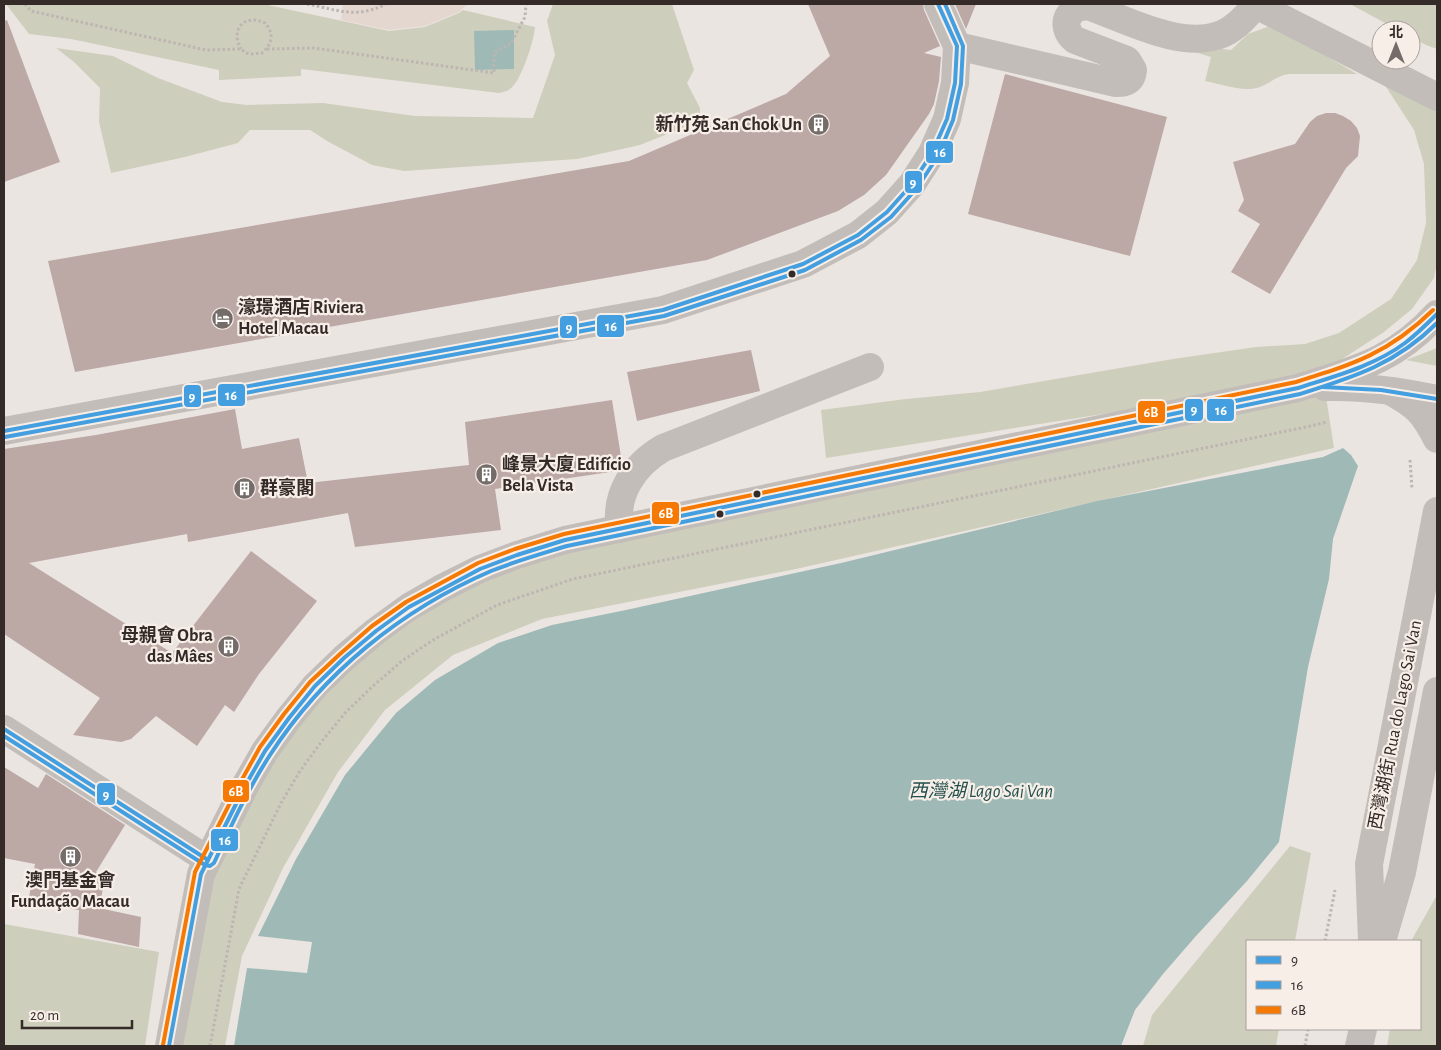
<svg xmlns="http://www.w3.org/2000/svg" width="1441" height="1050" font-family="'Alegreya Sans','Noto Sans SC',sans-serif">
  <rect width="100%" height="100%" fill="#ebe5e1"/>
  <g fill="#cecebc">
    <path d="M6,4H263L389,31L425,27L459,13L463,10L535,27C534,41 522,77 513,86C509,91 505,92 499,93L301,69V76L219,80V70L71,39L29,34Z"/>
    <polygon points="553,4 672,4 694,70 687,83 700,108 700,121 640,145 577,159 404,171 372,165 327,141 310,130 250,130 238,143 185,157 111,173 99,122 100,88 74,62 56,48 113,56 158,78 222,102 247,105 323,103 415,116 533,118 555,55 547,21"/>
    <polygon points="1350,4 1437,4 1437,49 1426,45 1411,37 1411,30 1398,30"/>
    <path d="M1273,25L1357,74H1289C1276,76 1271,83 1260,87C1244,93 1221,84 1205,81L1211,57L1162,42L1231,50L1248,34Z"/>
    <polygon points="1379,76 1437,107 1437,262 1434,278 1412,309 1384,332 1339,361 1261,385 1141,408 826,458 821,410 906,399 980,392 1173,359 1256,347 1305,344 1339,333 1391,299 1417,260 1426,223 1424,164 1414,130"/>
    <polygon points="1437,348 1437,366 1406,360"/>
    <polygon points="1325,390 1334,448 796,569 542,619 453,655 385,710 338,772 283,868 242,956 225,1046 181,1046 212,857 294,731 378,631 448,591 574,544"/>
    <polygon points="1290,846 1311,853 1295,941 1247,941 1247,1029 1279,1029 1276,1046 1143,1046 1152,1015"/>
    <polygon points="1437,895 1437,1046 1387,1046 1390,1029 1420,1029 1420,941 1411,941"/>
    <polygon points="4,924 159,952 145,1046 4,1046"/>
  </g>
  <polygon fill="#e4d7cf" points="343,4 468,4 459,12 425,26 389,30 341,20"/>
  <g fill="#9fbab6">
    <polygon points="514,30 514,69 475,70 474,31"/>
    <polygon points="1343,448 1351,455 1358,466 1333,539 1329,579 1308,667 1279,842 1247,881 1196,936 1163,974 1135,1010 1121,1046 234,1046 247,968 307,973 312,942 258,936 296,859 345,775 396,713 435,680 498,643 552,625 626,610 841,563 1097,501 1323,457"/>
  </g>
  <g fill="#bca8a4">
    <polygon points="808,4 923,4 924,10 940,46 924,53 941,57 939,81 934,104 929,114 886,175 864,195 838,211 707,260 75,372 48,261 629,161 786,94 830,56"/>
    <polygon points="955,4 976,4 966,29"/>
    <polygon points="7,20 60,162 4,182 4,21"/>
    <polygon points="1005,74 1167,117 1130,256 968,214"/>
    <polygon points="1326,113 1335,113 1343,116 1351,121 1357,128 1360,136 1358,156 1346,168 1270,294 1231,272 1260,224 1238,211 1244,200 1233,162 1295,144 1310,122 1317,116"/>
    <polygon points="751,350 760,391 637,421 627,372"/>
    <polygon points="612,400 622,463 617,471 495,489 501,530 355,547 348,513 188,542 187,534 29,563 172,653 251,551 317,601 259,674 234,712 225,705 197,746 156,716 131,739 121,742 73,735 100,698 4,634 4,449 96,435 235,409 242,449 299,438 308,483 469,465 465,422"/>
    <polygon points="4,767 38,788 46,774 125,825 96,872 105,879 99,908 141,917 139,947 78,934 79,910 28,903 35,864 4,858"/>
  </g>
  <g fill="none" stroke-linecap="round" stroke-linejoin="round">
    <g stroke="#bcb5b2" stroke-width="3" stroke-dasharray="2.5 2.5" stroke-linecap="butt">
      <path d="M25,4L31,11L206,50L241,49L246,53L251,54L262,53C273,44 274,33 265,23C244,13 230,30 241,49"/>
      <path d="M307,4C338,10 356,19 386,4"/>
      <polyline points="267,49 314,48 494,73 494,53 511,43 525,17 526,4"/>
      <polyline points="1410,460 1412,489"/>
      <polyline points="1325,941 1335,890"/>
      <polyline points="210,1046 239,889 281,803 300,771 322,741 346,712 373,686 402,661 433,640 497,605 573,579 1306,427 1327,422"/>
      <polyline points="1305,1046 1308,1029"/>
    </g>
    <g stroke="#c3bdba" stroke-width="28">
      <polyline points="1256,5 1437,97"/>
      <path d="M957,46L1116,83C1127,83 1132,80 1133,70L1127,60L1075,40C1057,25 1070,3 1091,7C1129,21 1183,50 1222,34C1236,28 1247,16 1256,4"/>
      <path d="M1390,391C1417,406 1423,412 1437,439"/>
      <polyline points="4,431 663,310 803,264 858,235 887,212 912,184 932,153 947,119 955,83 957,46 938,4"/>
      <path d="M620,529C614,494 634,465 663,448L870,367"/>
      <polyline points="4,729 208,860"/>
      <polyline points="1372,941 1369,864 1437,511"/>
      <polyline points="1382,941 1402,872 1437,691"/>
      <polyline points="1359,1046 1363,1029"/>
    </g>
    <g stroke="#c3bdba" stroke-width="28">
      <path d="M1325,387C1363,386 1400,391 1437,399"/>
      <path d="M169,1046L201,874L245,786L265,751L289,718L315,686L344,658L376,631L409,607L444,587L480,569L517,555L565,540L1298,388C1357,369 1394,361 1437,314"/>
    </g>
    <defs>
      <g id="bus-1">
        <polyline points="1323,387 1381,390 1437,399"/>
        <polyline points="4,431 663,310 803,264 858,235 887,212 912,184 932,153 947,119 955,83 957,46 938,4"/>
        <polyline points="4,729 208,860"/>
        <path d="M169,1046L201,874L245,786L265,751L289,718L315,686L344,658L376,631L409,607L480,569L517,555L565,540L1298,388C1335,376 1374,366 1405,343C1417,334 1427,324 1437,314"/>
      </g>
      <g id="bus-2">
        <polyline points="5,437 664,316 805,270 861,240 891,217 917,188 938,156 953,120 961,84 963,46 945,4"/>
        <path d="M4,736L205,865L210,866L214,863C231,826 248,789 270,755C323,673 401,610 491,571C516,561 541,554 567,546L1300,394C1354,377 1396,364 1437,323"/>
      </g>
      <path id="bus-3" d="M163,1045L195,872L240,783L260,747L284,714L310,682L340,654L372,626L406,602L478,563L515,549L564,534L1296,382C1354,364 1389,353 1433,310"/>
    </defs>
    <use href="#bus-1" stroke="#f7eee8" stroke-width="8"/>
    <use href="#bus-2" stroke="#f7eee8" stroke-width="8"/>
    <use href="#bus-3" stroke="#f7eee8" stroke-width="8"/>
    <use href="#bus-1" stroke="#439fdf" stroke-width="4"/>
    <use href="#bus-2" stroke="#439fdf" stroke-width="4"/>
    <use href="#bus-3" stroke="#f57902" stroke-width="4"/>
  </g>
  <defs>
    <symbol id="building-disc" viewBox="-11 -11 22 22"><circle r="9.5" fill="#746c69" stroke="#f7eee8"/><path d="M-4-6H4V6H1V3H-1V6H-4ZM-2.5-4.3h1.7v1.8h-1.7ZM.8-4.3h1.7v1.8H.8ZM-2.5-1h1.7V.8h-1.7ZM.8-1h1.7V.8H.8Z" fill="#fff"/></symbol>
    <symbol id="hotel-disc" viewBox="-11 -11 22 22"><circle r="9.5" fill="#746c69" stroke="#f7eee8"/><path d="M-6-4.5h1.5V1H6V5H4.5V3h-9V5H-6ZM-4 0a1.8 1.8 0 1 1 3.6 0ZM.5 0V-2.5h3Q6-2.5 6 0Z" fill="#fff"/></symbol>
  </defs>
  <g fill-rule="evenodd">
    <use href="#building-disc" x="806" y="112" width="25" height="25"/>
    <use href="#hotel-disc" x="210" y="306" width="25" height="25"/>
    <use href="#building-disc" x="474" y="462" width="25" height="25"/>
    <use href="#building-disc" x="232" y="476" width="25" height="25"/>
    <use href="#building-disc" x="216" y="634" width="25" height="25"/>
    <use href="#building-disc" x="58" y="844" width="25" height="25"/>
  </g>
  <g fill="#342b29" stroke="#f7eee8" stroke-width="2">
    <circle cx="792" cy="274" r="4.5"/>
    <circle cx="757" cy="494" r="4.5"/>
    <circle cx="720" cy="514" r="4.5"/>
  </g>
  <g text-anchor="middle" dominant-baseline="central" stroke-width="4.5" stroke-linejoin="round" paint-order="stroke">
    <g font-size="18" font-weight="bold" fill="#342b29" stroke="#f7eee8" text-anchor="start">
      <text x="802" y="125" text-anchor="end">新竹苑 San Chok Un</text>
      <text x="238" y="308">濠璟酒店 Riviera<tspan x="238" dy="21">Hotel Macau</tspan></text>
      <text x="502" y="465">峰景大廈 Edifício<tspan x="502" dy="21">Bela Vista</tspan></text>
      <text x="260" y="489">群豪閣</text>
      <text x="213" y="636" text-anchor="end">母親會 Obra<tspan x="213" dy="21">das Mâes</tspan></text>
      <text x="70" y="881" text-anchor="middle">澳門基金會<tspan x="70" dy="21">Fundação Macau</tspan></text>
    </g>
    <g font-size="18" fill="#342b29" stroke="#f7eee8">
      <text transform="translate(1396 725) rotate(-79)">西灣湖街 Rua do Lago Sai Van</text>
    </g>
    <g font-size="19" font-style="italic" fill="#23504d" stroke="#f7eee8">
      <text x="981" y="791">西灣湖 Lago Sai Van</text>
    </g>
  </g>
  <g stroke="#f7eee8" stroke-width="2">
    <rect x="925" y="140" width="29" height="24" rx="5" fill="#439fdf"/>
    <rect x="904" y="170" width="19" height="24" rx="5" fill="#439fdf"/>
    <rect x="596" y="314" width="29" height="24" rx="5" fill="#439fdf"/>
    <rect x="559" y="315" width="19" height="24" rx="5" fill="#439fdf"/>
    <rect x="217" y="383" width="29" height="24" rx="5" fill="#439fdf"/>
    <rect x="183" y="384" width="19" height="24" rx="5" fill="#439fdf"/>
    <rect x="1184" y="398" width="20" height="24" rx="5" fill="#439fdf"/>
    <rect x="1206" y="398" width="29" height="24" rx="5" fill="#439fdf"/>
    <rect x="1137" y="400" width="29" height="24" rx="5" fill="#f57902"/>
    <rect x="651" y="501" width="29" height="24" rx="5" fill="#f57902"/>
    <rect x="222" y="779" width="28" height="24" rx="5" fill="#f57902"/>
    <rect x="96" y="782" width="20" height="24" rx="5" fill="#439fdf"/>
    <rect x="210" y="828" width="29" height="24" rx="5" fill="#439fdf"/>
  </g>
  <g font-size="14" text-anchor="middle" font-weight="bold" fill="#fff">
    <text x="940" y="157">16</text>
    <text x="913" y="187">9</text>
    <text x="611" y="331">16</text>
    <text x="569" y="332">9</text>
    <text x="231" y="400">16</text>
    <text x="192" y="401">9</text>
    <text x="1194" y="414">9</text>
    <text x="1221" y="415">16</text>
    <text x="1151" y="417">6B</text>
    <text x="666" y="518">6B</text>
    <text x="236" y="796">6B</text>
    <text x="106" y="799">9</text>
    <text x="225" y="845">16</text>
  </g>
  <rect width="1441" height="1050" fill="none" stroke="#342b29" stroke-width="10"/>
  <rect x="1246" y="940" width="175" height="90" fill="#f7eee8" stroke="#a9a09c"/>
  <rect x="1256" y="956" width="25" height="8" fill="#439fdf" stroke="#a9a09c"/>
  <text x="1291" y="965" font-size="15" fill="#342b29">9</text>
  <rect x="1256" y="981" width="25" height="8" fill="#439fdf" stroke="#a9a09c"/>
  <text x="1291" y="990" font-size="15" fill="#342b29">16</text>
  <rect x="1256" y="1006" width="25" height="8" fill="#f57902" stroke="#a9a09c"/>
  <text x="1291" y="1015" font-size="15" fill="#342b29">6B</text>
  <g transform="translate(1396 45)"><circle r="24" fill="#f7eee8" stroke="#a9a09c"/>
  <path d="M0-4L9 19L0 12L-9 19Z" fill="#746c69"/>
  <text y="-8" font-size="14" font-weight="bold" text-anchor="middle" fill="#342b29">北</text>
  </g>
  <path d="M22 1020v8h110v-8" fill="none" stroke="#342b29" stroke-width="2.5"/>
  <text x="30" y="1020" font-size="15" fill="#342b29" stroke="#f7eee8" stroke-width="4" paint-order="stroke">20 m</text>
</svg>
